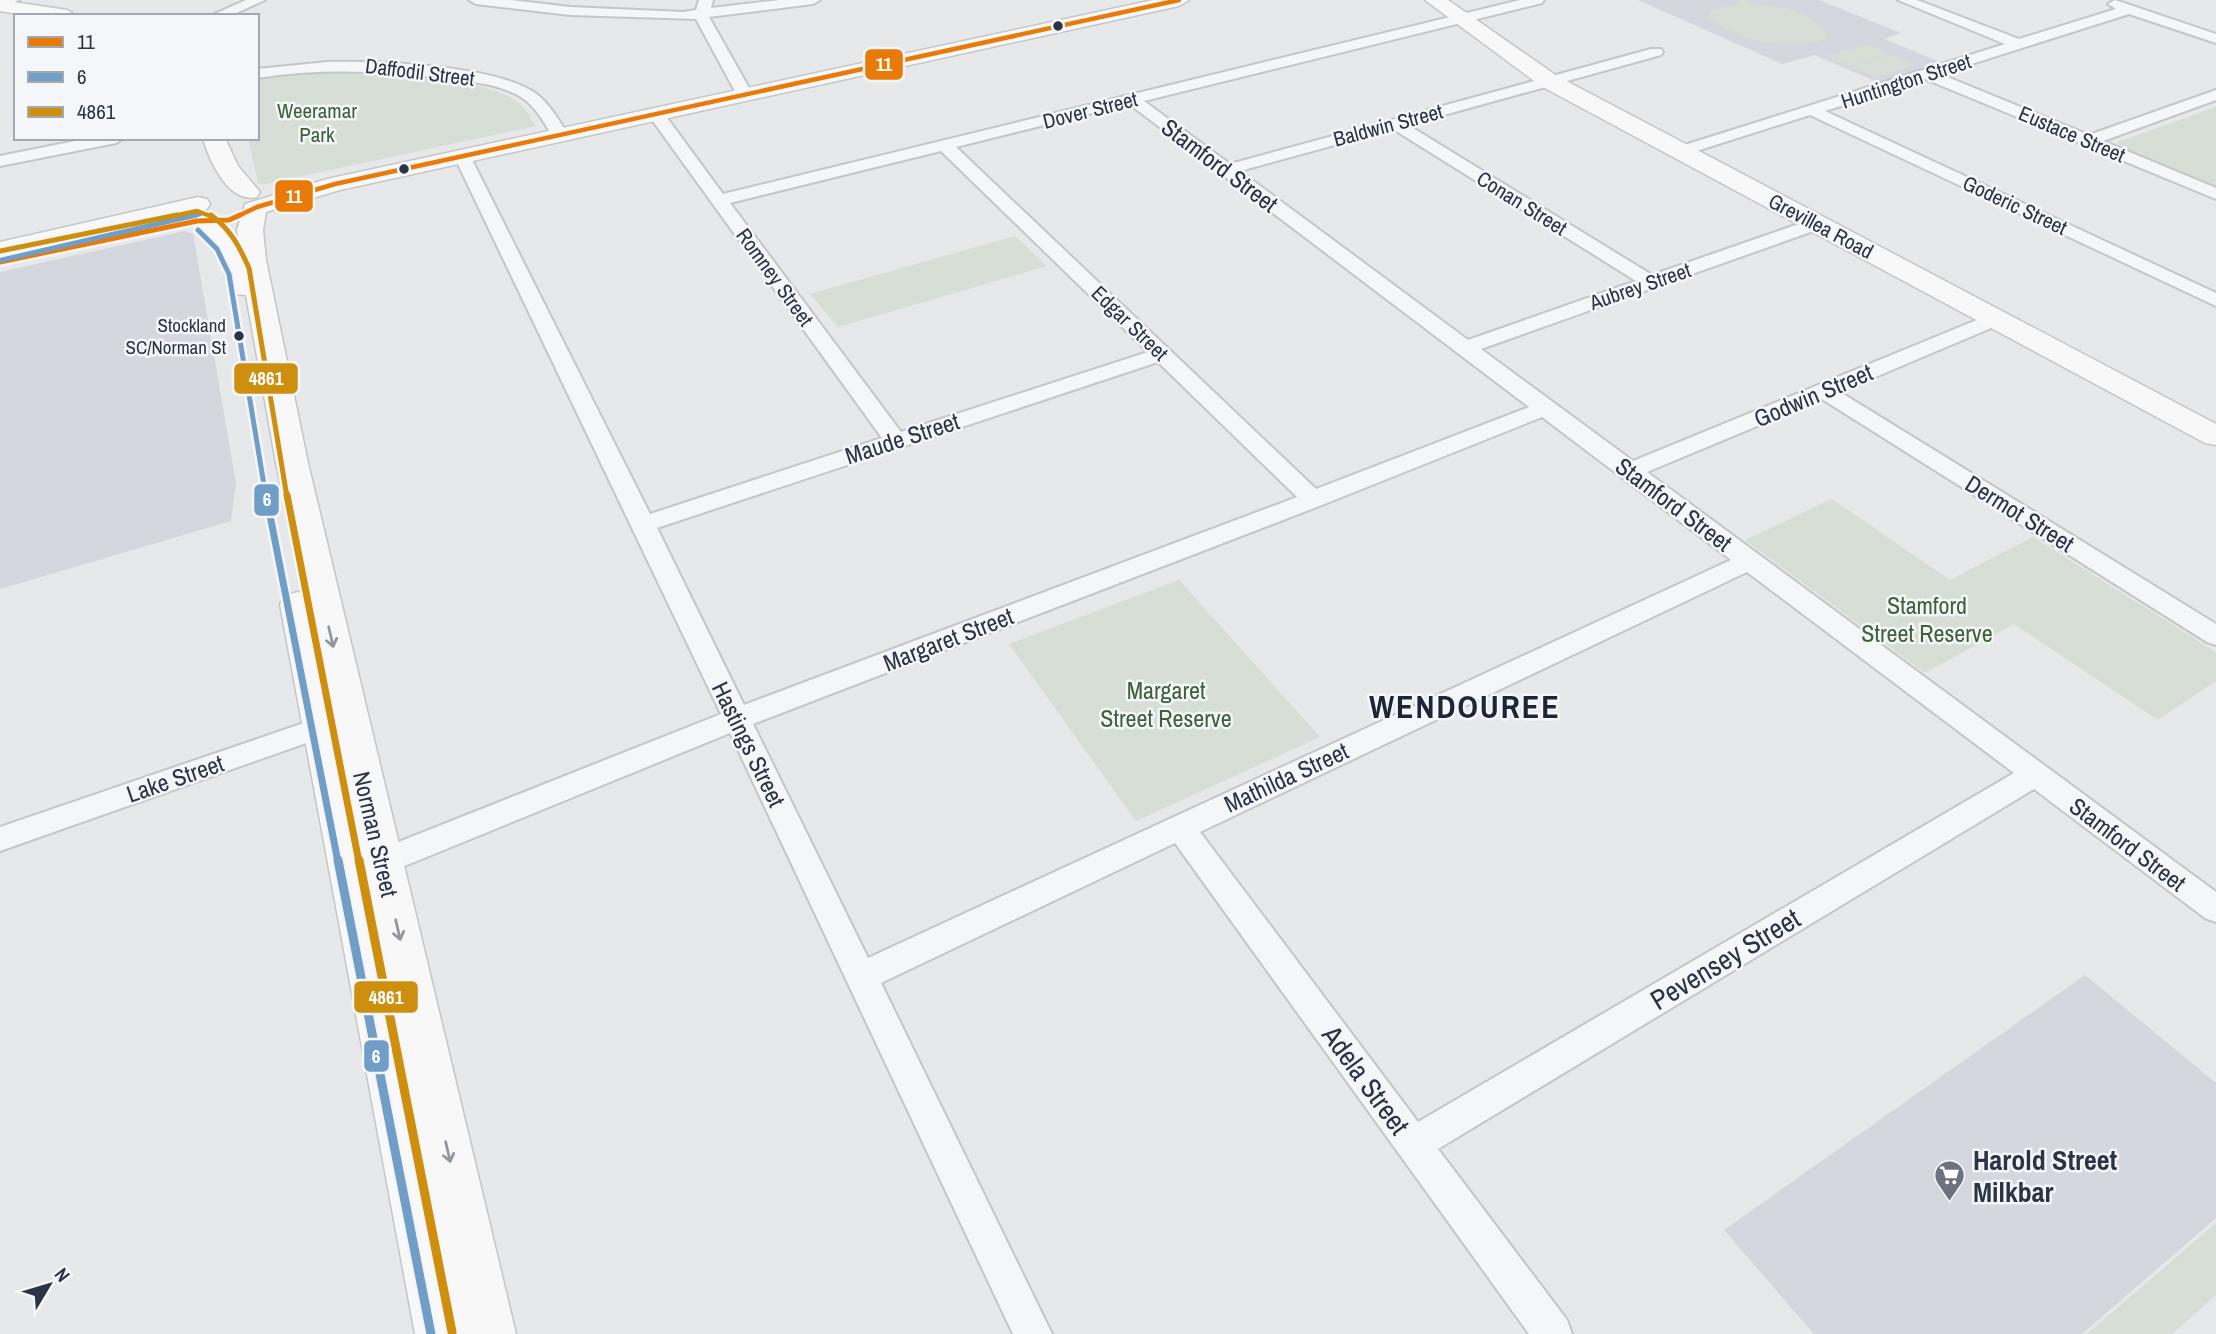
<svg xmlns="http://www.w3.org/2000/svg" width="2216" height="1334" font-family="'Archivo Narrow',sans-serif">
  <rect width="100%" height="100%" fill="#e6e8ea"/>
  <g fill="#d4d7dd">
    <polygon points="1638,0 1819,0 1901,33 1884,39 1943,63 1879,83 1815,55 1782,64"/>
    <polygon points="185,231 193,234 236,483 231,521 0,589 0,272"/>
    <polygon points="2085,975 2216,1083 2216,1218 2082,1334 1814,1334 1724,1230"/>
  </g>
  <g fill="#d6ded6">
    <path d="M1735,0H1749L1748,2C1775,7 1817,10 1829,38C1789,53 1744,41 1708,19L1710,11L1740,3Z"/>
    <polygon points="1867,44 1890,54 1849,66 1826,56"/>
    <polygon points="1892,55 1916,65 1876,77 1852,67"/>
    <path d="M329,71C373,71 481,76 516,101C525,107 530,117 536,126L265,184L258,183L248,138H257V79Z"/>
    <polygon points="2216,107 2216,187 2120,147 2118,142"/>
    <polygon points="1015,236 1047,266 838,327 810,294"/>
    <polygon points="1832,499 1950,580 2033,537 2216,652 2216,681 2158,720 2014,624 1925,673 1745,540"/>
    <polygon points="1179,580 1320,737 1136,821 1009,644"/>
    <polygon points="2216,1223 2216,1295 2172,1334 2087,1334"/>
  </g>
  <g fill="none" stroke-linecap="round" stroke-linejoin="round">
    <defs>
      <g id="street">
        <polygon points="0,0 19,0 0,9"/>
        <polygon points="246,0 265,0 230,16 210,16"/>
        <polygon points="469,0 511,0 570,7 683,12 696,10 699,0 713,0 711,8 780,0 820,0 813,4 709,17 753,95 745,100 737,95 696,19 570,15 476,4"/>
        <path d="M1520,0H1544L1542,3L1144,101L1230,164L1651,49H1661L1663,52L1661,55L1408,125L1652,275L1810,220H1822L1825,224L1822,228L1481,349L1633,461L1989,315H2003L2006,319L2003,323L1840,392L2216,624V645L2207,642L1822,399L1647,472L2216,892V922L2205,918L2034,789L1438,1149L1567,1320L1572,1334H1529L1175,843L881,983L1052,1334H1013L730,733L380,876L369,880L358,876L354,867L358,858L721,714L454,156L456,152H468L470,156L650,514L882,438L650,117L648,114L650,111H662L723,194ZM1129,104L1529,407L1316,489L956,147ZM1393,129L1636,281L1468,340L1240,171ZM941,151L1148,352L901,432L730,203ZM1158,362L1297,497L744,705L657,528ZM1542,417L1731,560L868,958L753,724L1322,505ZM1747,572L2014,773L1418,1122L1200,832Z"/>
        <polygon points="1898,0 1917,0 2019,39 2116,9 2108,4 2115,0 2216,34 2216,43 2129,14 1940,74 2089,135 2216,90 2216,100 2103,141 2216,188 2216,199 1925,79 1825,111 2216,293 2216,306 1810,115 1687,154 1675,154 1673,151 1675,148 2005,44"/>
        <path d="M327,62C377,61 495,65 535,93C549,103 559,120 568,135L560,140L554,138C544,124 537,107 521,97C498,83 470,82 444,78C381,71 320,68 257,78V69Z"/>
        <polygon points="90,138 124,138 116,143 0,166 0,156"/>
        <polygon points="336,712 346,715 350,722 346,729 0,851 0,827"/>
      </g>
      <g id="secondary">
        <polygon points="0,0 67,10 77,16 30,16 0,11"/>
        <path d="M1153,0H1189L1179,6L340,190L266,212L263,230L266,260L308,463L516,1334H415L280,604L286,595L298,592L304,594L276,463L246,295L232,294L217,251L192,222L195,217C215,212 228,228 239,244L237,230L245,204L327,179Z"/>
        <polygon points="1425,0 1448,0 1557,76 2216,424 2216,445 2205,443 1541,86"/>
        <path d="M203,138H225L238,166L260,192L257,197C229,204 209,161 203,138Z"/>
        <polygon points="198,197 207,199 210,204 207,209 0,258 0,242"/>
      </g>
    </defs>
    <use href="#street" stroke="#c4c6c8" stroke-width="4"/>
    <use href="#secondary" stroke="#c4c6c8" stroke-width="3"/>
    <use href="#street" fill="#f5f6f7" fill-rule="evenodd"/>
    <use href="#secondary" fill="#f8f8f8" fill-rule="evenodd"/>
    <defs>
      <polyline id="bus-1-far1" points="236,217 257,207 335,184 1179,0"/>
      <polyline id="bus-1" points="0,262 197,221 229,220 240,215"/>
      <polyline id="bus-2-far3" points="188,217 200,214"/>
      <g id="bus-2-far2">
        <polyline points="198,230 217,249 229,274 266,497"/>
        <polyline points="2,260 196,215"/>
      </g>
      <polyline id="bus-2-far1" points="266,495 338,862"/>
      <polyline id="bus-2" points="338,860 431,1334"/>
      <polyline id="bus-3-far3" points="169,217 197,211 213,217"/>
      <g id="bus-3-far2">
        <path d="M211,215C231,230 239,246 249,268L287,497"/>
        <polyline points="0,251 177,215"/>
      </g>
      <polyline id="bus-3-far1" points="287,495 359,862"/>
      <polyline id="bus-3" points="359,860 452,1332"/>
    </defs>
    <use href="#bus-1-far1" stroke="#f4f6f9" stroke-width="8"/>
    <use href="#bus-1" stroke="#f4f6f9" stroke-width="10"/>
    <use href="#bus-2-far3" stroke="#f4f6f9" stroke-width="8"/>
    <use href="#bus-2-far2" stroke="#f4f6f9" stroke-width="10"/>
    <use href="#bus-2-far1" stroke="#f4f6f9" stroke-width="12"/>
    <use href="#bus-2" stroke="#f4f6f9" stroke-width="14"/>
    <use href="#bus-3-far3" stroke="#f4f6f9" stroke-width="8"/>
    <use href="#bus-3-far2" stroke="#f4f6f9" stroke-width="10"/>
    <use href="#bus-3-far1" stroke="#f4f6f9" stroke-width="12"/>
    <use href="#bus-3" stroke="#f4f6f9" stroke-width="14"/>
    <use href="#bus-1-far1" stroke="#ea7a07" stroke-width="4.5"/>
    <use href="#bus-1" stroke="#ea7a07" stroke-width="5"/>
    <use href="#bus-2-far3" stroke="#719ec7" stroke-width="4.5"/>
    <use href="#bus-2-far2" stroke="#719ec7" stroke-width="5"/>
    <use href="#bus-2-far1" stroke="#719ec7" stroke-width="7"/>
    <use href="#bus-2" stroke="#719ec7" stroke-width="9"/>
    <use href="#bus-3-far3" stroke="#ce8f0e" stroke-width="4.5"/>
    <use href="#bus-3-far2" stroke="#ce8f0e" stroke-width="5"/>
    <use href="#bus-3-far1" stroke="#ce8f0e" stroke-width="7"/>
    <use href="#bus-3" stroke="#ce8f0e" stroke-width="9"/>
  </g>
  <defs><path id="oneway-shaft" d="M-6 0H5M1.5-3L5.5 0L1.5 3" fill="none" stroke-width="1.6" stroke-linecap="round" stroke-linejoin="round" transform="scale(1.75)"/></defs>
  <g stroke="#92969e">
    <use href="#oneway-shaft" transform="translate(331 637) rotate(77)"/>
    <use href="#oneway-shaft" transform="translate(398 930) rotate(77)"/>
    <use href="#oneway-shaft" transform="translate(448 1152) rotate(77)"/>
  </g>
  <defs>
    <symbol id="supermarket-pin" viewBox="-11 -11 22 30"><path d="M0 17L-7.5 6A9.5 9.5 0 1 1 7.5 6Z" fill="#6c737f" stroke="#f4f6f9"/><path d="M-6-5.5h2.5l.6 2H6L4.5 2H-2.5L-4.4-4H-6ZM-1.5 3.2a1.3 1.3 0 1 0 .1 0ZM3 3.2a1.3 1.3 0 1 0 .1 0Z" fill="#fff"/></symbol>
  </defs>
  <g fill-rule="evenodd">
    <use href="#supermarket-pin" x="1932" y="1158" width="35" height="47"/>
  </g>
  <g fill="#2b3445" stroke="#f4f6f9" stroke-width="2.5">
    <circle cx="1058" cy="26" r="6"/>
    <circle cx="404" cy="169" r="6"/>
    <circle cx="239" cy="336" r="6"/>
  </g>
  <g text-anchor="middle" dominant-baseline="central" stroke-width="5" stroke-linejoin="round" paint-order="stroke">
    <g font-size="19" fill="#2b3445" stroke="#f4f6f9" text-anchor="end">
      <text x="226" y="325">Stockland<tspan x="226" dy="22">SC/Norman St</tspan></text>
    </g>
    <g font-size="21" fill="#2b3445" stroke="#f4f6f9">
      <text transform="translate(420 72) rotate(7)">Daffodil Street</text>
      <text transform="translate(1906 81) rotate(-18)">Huntington Street</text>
      <text transform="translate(1090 110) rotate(-14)">Dover Street</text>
      <text transform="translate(1388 125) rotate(-15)">Baldwin Street</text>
      <text transform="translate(2072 134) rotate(23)">Eustace Street</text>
      <text transform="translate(1522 203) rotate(32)">Conan Street</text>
      <text transform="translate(2015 205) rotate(25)">Goderic Street</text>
      <text transform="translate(1821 226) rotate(28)">Grevillea Road</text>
      <text transform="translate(775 277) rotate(54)">Romney Street</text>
      <text transform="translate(1640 286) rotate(-19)">Aubrey Street</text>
      <text transform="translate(1130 323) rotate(44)">Edgar Street</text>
    </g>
    <g font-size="21" fill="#3f6138" stroke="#f4f6f9">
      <text x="317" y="110">Weeramar<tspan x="317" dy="24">Park</tspan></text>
    </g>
    <g font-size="24" fill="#2b3445" stroke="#f4f6f9">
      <text transform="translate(1220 165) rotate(37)">Stamford Street</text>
      <text transform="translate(1813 395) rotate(-23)">Godwin Street</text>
      <text transform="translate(902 438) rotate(-18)">Maude Street</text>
      <text transform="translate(1674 504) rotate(37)">Stamford Street</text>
      <text transform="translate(2020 513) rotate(32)">Dermot Street</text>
      <text transform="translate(948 639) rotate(-21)">Margaret Street</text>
      <text transform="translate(749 744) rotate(64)">Hastings Street</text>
      <text transform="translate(1286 777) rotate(-25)">Mathilda Street</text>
      <text transform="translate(175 778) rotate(-19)">Lake Street</text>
      <text transform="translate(376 834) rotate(77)">Norman Street</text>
      <text transform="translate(2128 844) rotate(37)">Stamford Street</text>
    </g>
    <g font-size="24" fill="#3f6138" stroke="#f4f6f9">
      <text x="1927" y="605">Stamford<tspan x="1927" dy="28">Street Reserve</tspan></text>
      <text x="1166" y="690">Margaret<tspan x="1166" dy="28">Street Reserve</tspan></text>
    </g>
    <g font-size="28" fill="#2b3445" stroke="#f4f6f9">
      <text transform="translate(1725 959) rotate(-31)">Pevensey Street</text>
      <text transform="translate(1366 1080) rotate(54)">Adela Street</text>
    </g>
    <g font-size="28" font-weight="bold" fill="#2b3445" stroke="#f4f6f9" text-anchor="start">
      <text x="1973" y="1160">Harold Street<tspan x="1973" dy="32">Milkbar</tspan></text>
    </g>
    <g font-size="32" font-weight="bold" letter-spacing="2" fill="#1d2536" stroke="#f4f6f9">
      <text x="1465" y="706">WENDOUREE</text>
    </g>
  </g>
  <g stroke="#f4f6f9" stroke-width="2.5">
    <rect x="864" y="48" width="40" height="33" rx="7" fill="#ea7a07"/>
    <rect x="274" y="179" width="40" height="34" rx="7" fill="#ea7a07"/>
    <rect x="233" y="362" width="66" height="33" rx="7" fill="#ce8f0e"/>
    <rect x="253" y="483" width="27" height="34" rx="7" fill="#719ec7"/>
    <rect x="353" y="980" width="66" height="34" rx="7" fill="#ce8f0e"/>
    <rect x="363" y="1039" width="27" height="34" rx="7" fill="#719ec7"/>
  </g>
  <g font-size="19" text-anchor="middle" font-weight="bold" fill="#fff">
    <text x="884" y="71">11</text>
    <text x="294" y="203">11</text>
    <text x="266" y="385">4861</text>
    <text x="267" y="506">6</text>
    <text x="386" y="1004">4861</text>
    <text x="376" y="1063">6</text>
  </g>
  <rect x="14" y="14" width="245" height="126" fill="#f4f6f9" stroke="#a4a8b1" stroke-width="2"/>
  <rect x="28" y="37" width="35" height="10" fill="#ea7a07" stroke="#a4a8b1" stroke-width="2"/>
  <text x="77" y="49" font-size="21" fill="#2b3445">11</text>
  <rect x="28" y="72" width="35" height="10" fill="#719ec7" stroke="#a4a8b1" stroke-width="2"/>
  <text x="77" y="84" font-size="21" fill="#2b3445">6</text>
  <rect x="28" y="107" width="35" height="10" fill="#ce8f0e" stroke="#a4a8b1" stroke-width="2"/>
  <text x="77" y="119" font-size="21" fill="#2b3445">4861</text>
  <g transform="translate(49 1285) rotate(52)" stroke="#f4f6f9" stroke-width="5" paint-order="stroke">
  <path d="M0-5L12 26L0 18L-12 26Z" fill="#2b3445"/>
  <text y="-10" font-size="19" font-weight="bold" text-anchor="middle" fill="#2b3445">N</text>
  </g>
</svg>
